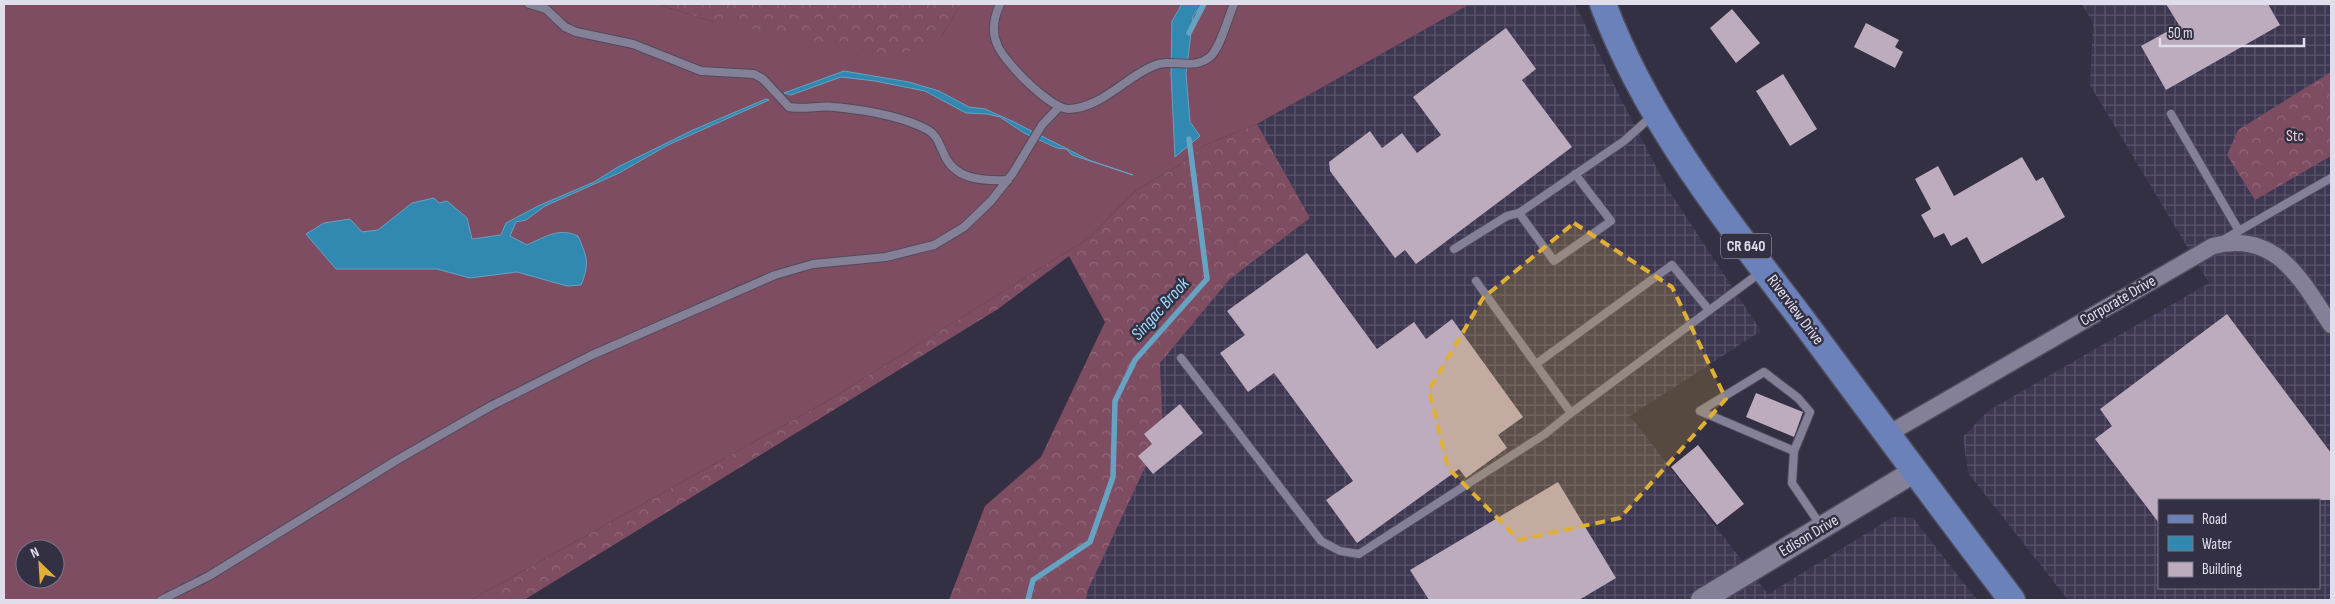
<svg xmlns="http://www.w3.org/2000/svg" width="2335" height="604" font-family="'Sofia Sans Condensed',sans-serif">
  <defs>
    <pattern id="industrial-grid" width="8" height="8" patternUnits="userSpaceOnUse" patternTransform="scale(1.25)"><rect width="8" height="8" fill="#3d3751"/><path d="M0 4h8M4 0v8" fill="none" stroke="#59546a"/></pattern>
    <pattern id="forest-crowns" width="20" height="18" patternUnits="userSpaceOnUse" patternTransform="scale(1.25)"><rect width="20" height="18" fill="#7e4d61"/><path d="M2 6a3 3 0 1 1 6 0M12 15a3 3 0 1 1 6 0" fill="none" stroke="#906678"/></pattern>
  </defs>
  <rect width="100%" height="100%" fill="#343044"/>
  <g fill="url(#industrial-grid)" fill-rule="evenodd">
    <polygon points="1470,4 1575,4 1619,95 1666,186 1761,331 1630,416 1768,594 1893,517 1913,518 1977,600 1086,600 1088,590 1163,429 1160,363 1230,279 1310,218 1257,124"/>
    <path d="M2082,4H2331V600H2068L1968,473L1963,437L1988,411L2209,283L2090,85L2093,23ZM2159,500H2319V588H2159Z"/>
  </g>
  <path fill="#7e4d61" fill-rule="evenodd" d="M4,4H657L714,22L941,37L961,4H1470L1257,124L1205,145L1178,166L1136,190L1089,238L829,400L471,600H4ZM25,549H55V579H25Z"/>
  <g fill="url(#forest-crowns)">
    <polygon points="657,4 961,4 941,37 898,56 714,22"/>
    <polygon points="2331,72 2331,156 2255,200 2227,155 2238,130"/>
    <polygon points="1257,124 1310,218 1230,279 1160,363 1163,429 1088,590 1086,600 949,600 985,506 1041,457 1105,322 1069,256 998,309 524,600 471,600 829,400 1089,238 1136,190 1178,166 1205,145"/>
  </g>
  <g fill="#3188b0" stroke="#66a2c2">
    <polygon points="1182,4 1202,4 1193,16 1186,74 1190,122 1200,136 1175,157 1171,73 1172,21"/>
    <polygon points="844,71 909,82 939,91 969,107 985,109 1012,121 1089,160 1133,175 1072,155 1066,149 1057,148 1024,133 1000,117 987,114 966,113 925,91 875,81 841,77 791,95 784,93"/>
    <path d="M766,99L769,100L668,145L619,173L545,206L526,220L516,222L510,236L527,245C545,237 559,227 578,236C587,257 590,263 581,285L567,286L517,272L470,278L437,269H336L306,234L324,223L350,219L362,232L378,230L412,203L434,198L439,203L447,201L467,218L472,239L501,235L506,223L538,206L594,182L618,167L693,130Z"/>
  </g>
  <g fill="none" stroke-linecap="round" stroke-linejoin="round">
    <g stroke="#66a2c2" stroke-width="5.5">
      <polyline points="1189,33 1204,4"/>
      <polyline points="1028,600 1033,580 1090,542 1113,477 1115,401 1135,360 1207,279 1189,139"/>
    </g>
  </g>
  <g fill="#bdabbe">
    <polygon points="2166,4 2268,4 2280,25 2166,90 2141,46 2179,25"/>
    <polygon points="1732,9 1760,43 1736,63 1710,28"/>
    <polygon points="1866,23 1899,40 1895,47 1903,52 1895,68 1854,47"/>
    <polygon points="1506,28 1536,69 1522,80 1572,147 1416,264 1405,250 1395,258 1330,171 1329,162 1370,131 1382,148 1402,133 1417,153 1441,135 1413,97"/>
    <polygon points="1783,74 1817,129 1790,146 1756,91"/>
    <polygon points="2022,157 2036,181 2043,177 2065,217 1982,264 1967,237 1951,246 1944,233 1934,238 1921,215 1931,209 1915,179 1938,166 1954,196"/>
    <polygon points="1307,253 1377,349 1414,322 1426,339 1452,319 1523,417 1498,435 1507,448 1466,478 1459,469 1357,543 1326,500 1353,481 1274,373 1248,392 1220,353 1245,335 1227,311"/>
    <polygon points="2227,314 2331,453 2331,500 2159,500 2159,523 2095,439 2112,426 2100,409"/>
    <polygon points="1756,393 1803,412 1794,437 1746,417"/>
    <polygon points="1180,404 1203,433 1153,474 1138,456 1152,444 1144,434"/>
    <polygon points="1698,445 1744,504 1717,525 1671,467"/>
    <polygon points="1558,482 1616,578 1579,600 1429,600 1410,570"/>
  </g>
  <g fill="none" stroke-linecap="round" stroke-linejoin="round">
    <defs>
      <g id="service">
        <path d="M529,4L546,9L565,27L576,32L633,44L701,71L754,74L763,79L789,107C805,110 820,105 835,107C865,110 902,116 928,130C937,135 939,144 943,152C954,180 981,181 1008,180"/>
        <path d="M1000,4C994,17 991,30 997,44C1003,61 1050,109 1069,109C1101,108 1126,77 1153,66C1173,57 1193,72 1211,56C1221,46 1228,17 1234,4"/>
        <polyline points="2171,114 2239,231"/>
        <polyline points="1575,174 1611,221 1554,261 1519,213 1624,141 1652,116"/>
        <polyline points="2223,240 2331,178"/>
        <polyline points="1454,249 1507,216 1519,213"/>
        <polyline points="1476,281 1571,413"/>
        <polyline points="1181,358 1321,541 1340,551 1359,554 1545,434 1571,413 1761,272"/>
        <polyline points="1536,364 1672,265 1709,310"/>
        <polyline points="1794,451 1700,411 1764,372 1798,398 1810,412 1794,451 1792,483 1821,526"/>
        <polyline points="161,600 209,576 397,460 491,406 592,355 775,275 813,264 886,257 934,245 964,227 991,201 1013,173 1042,125 1059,107"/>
      </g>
      <path id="minor" d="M1888,434L2213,246C2277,230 2301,280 2331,325"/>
      <polyline id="secondary" points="1702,600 1915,471"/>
      <path id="primary" d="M1603,4C1647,123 1728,222 1804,322C1873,415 1942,508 2012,600"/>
    </defs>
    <use href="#service" stroke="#4f4b5c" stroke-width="10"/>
    <use href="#minor" stroke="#4f4b5c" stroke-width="19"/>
    <use href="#secondary" stroke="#4f4b5c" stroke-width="25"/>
    <use href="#primary" stroke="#4f4b5c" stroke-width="29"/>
    <use href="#service" stroke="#848097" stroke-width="8"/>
    <use href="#minor" stroke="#848097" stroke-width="16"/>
    <use href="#secondary" stroke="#848097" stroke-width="22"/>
    <use href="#primary" stroke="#6a81ba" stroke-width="26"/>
  </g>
  <path fill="#e0b034" fill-opacity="0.2" stroke="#e0b034" stroke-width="4" stroke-dasharray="10 6" stroke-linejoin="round" d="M1574,223L1672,287L1726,399L1620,518L1519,540L1448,468L1429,390L1483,298Z"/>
  <g text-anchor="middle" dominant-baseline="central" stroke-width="5" stroke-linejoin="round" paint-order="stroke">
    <rect fill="#343044" stroke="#acaab9" stroke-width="1" x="1721" y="233.5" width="50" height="25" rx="4"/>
    <g font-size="15" font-weight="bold" fill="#e0deeb">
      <text x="1746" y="246">CR 640</text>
    </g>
    <g font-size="16" fill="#f4cad9" stroke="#343044">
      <text x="2295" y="136">Stc</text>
    </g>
    <g font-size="16" fill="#e0deeb" stroke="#343044">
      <text transform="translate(2118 301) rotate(-30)">Corporate Drive</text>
      <text transform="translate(1795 310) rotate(53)">Riverview Drive</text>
      <text transform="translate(1809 536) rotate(-31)">Edison Drive</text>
    </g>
    <g font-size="18" font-style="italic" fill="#9bdafc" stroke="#343044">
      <text transform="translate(1160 309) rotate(-48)">Singac Brook</text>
    </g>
  </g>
  <rect width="2335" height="604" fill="none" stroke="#e0deeb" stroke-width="10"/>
  <rect x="2158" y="499" width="162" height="90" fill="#343044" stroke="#797687"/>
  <rect x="2168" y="515" width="25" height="8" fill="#6a81ba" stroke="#797687"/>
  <text x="2202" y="524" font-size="15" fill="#e0deeb">Road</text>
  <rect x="2168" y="536" width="25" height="15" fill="#3188b0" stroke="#797687"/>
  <text x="2202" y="549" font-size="15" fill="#e0deeb">Water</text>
  <rect x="2168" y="562" width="25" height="15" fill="#bdabbe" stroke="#797687"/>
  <text x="2202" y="574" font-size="15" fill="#e0deeb">Building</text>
  <g transform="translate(40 564) rotate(335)"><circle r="24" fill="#343044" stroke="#797687"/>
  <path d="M0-4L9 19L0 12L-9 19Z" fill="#e0b034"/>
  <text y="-8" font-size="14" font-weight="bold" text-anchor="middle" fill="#e0deeb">N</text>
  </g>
  <path d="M2160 38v8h144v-8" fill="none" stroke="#e0deeb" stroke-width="2.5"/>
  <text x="2168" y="38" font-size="15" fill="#e0deeb" stroke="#343044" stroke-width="4" paint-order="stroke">50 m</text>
</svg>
